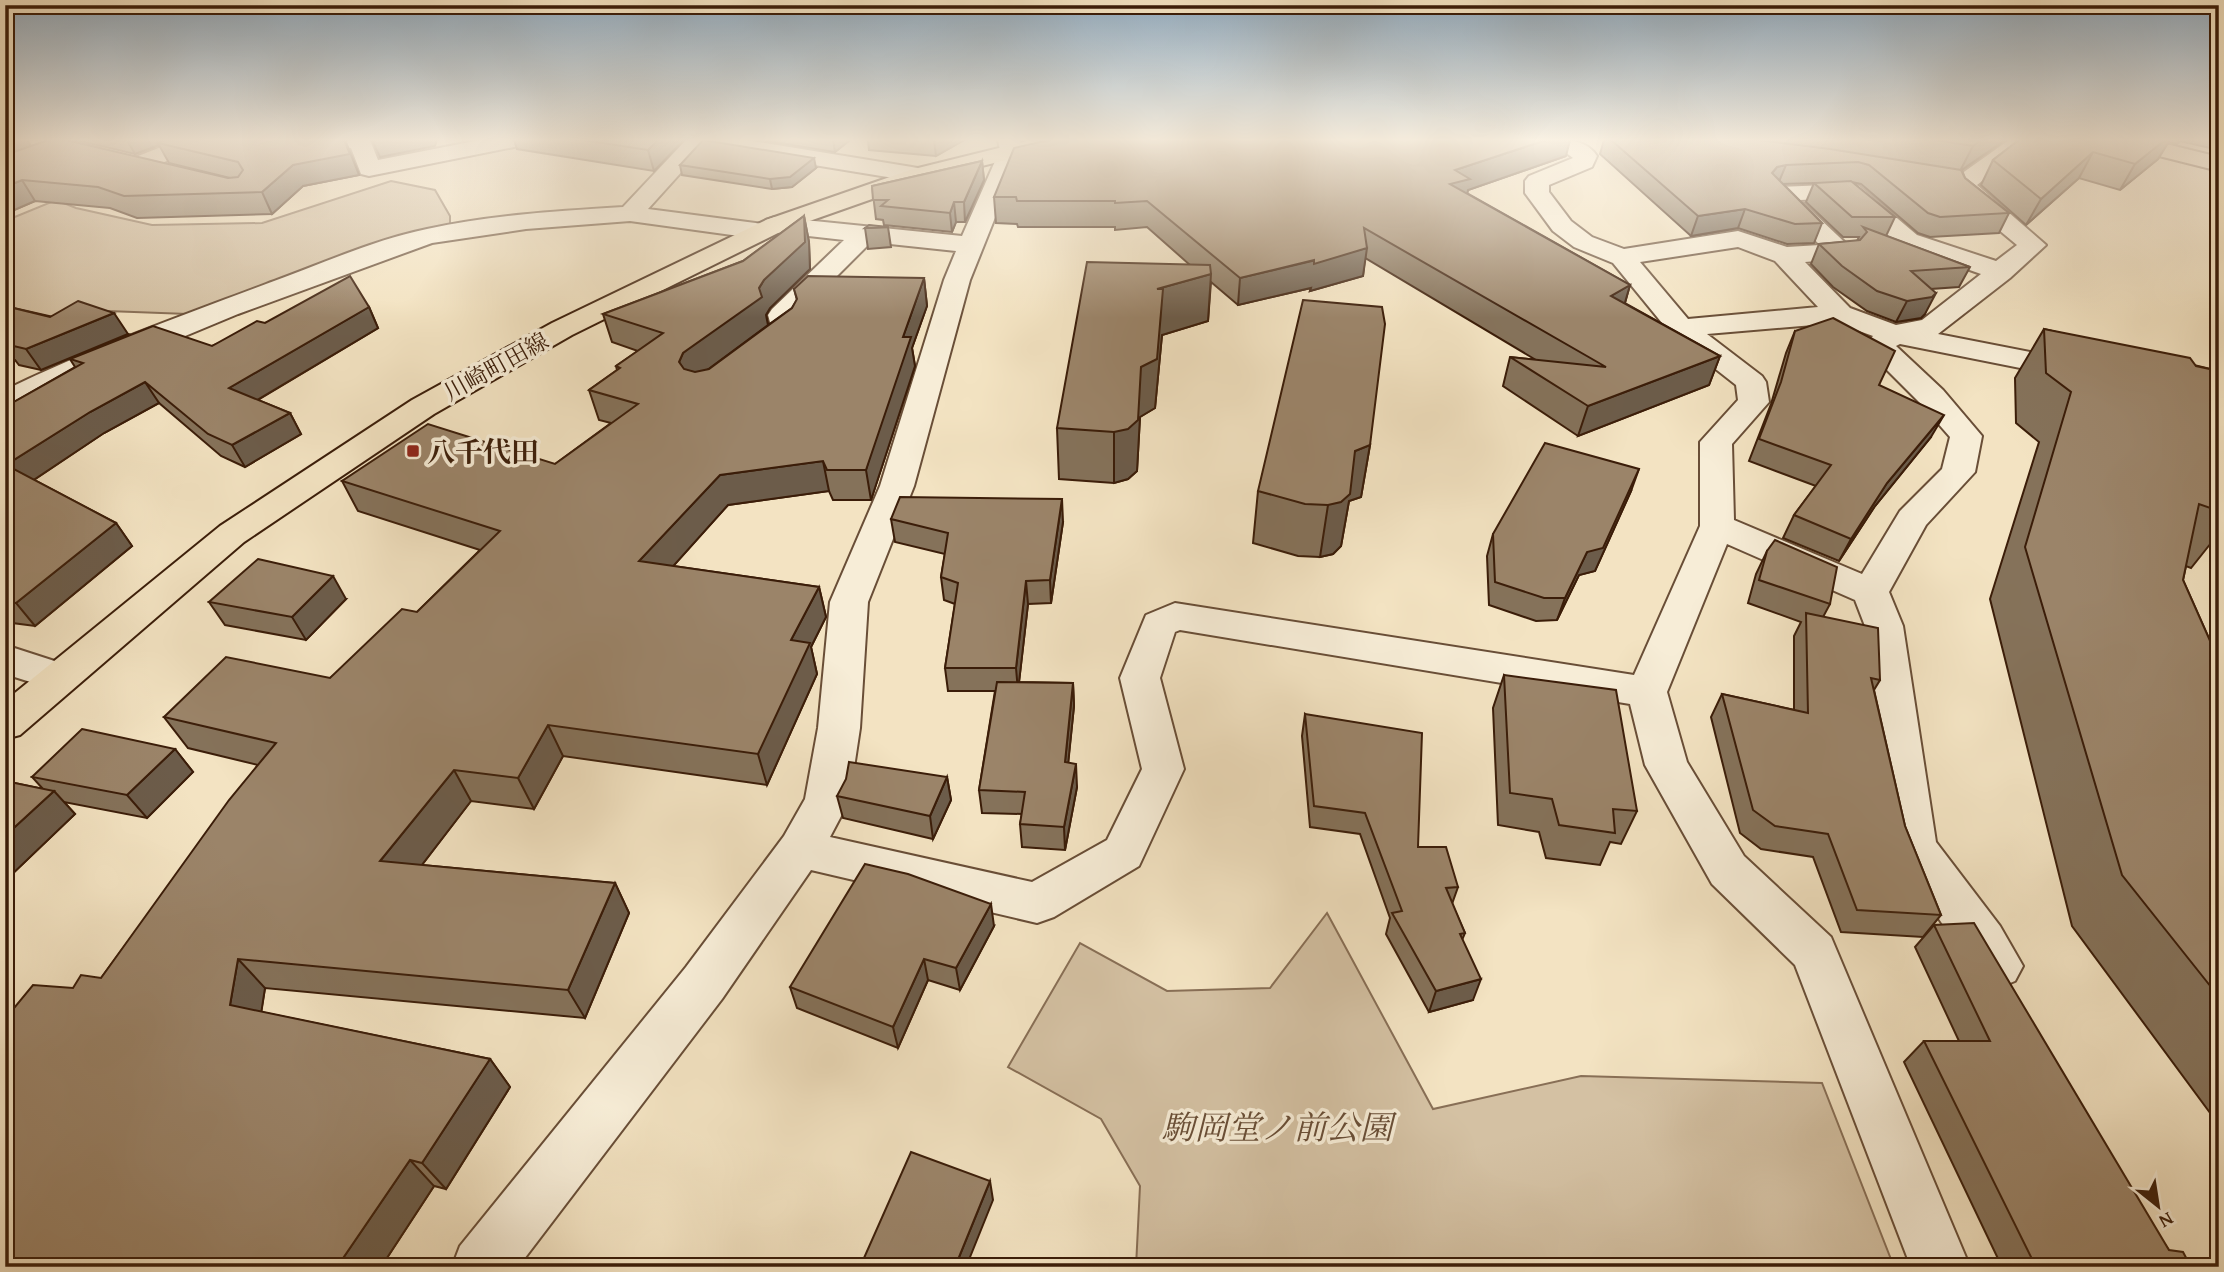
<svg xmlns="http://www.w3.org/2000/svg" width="2224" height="1272" font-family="'Gentium Book Plus','Noto Serif JP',serif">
  <rect width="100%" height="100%" fill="#f3e3c2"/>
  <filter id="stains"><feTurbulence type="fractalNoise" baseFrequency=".00286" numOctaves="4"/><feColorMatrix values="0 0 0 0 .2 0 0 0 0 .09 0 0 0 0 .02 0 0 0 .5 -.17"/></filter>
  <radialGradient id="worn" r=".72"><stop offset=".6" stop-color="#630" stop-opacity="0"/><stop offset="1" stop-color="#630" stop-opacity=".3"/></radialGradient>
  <g fill="#d4c1a3" stroke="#886f56" stroke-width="2">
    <polygon points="391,181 435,190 450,216 450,228 188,314 107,311 5,330 5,221 56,200 76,208 152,225 262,223"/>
    <polygon points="1327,913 1433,1109 1581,1076 1822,1083 1894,1267 1136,1267 1140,1186 1101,1119 1008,1067 1080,943 1167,991 1270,988"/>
  </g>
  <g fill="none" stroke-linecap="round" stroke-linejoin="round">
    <defs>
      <g id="minor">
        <polygon points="24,140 63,140 101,149 104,154 101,159 93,161 27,145"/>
        <polygon points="179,140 210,140 207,145 144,170 128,170 124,165 128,160"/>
        <polygon points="330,140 370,140 378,160 480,140 525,140 522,145 514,147 369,176 361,174 351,148 333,145"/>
        <path d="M686,140H746L918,168L926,170L930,175L926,180L918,182L704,147L648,209L763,224L766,220L775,217L962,236L1000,150L998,140H1020L1022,150L970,280L914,486L868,602L860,728L849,801L830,837L1032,882L1107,840L1142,769L1120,678L1146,615L1175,603L1634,675L1700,526V442L1738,400L1736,385L1671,334L1613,263L1574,247L1553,231L1525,193V181L1529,176L1573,158L1549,140C1567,140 1586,139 1597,156L1592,167L1549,185V192L1571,221L1592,237L1624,249L1738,231L1787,247L1820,245L1767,194L1770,189L1779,187L1850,184L1859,186L1917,235L1996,261L2017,245L1957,195L1954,187L1930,183L1926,178L1930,173L1938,171L1961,174L2009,140H2034L1977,185L2046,245L2010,278L1938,334L2076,361L2087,364L2091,370L2087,376L2076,379L1900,344L1896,346L1943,390L1982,436L1975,472L1926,525L1889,592L1903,626L1936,842L2000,926L2023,966L2015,981L1998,988L1981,981L1891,848L1865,626L1855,600L1727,544L1667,692L1687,762L1744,856L1831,937L1970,1267H1911L1795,965L1712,884L1645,765L1630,704L1180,630L1175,632L1160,678L1184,769L1139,866L1054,917L1037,923L811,870L722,999L518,1267H452L460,1246L686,967L784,836L805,799L818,728L830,602L880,486L944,280L956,251L871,242L797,316L800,328C789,345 766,362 746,357L741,351L771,326L768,315L772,309L844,240L773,232L770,236L761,239L630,221L526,229L432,243L238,314L5,411V390C89,349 179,317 266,284C319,265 373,240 427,229C492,215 557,211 623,207ZM1844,198L1899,245L1981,274L1922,320L1896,325L1850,308L1805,262L1851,258L1855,252L1800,200ZM1738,247L1775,261L1818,307L1688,319L1640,262ZM1837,323L1873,336L1864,346L1869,352L1921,404L1950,437L1942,469L1900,511L1862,574L1734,520L1732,444L1769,402L1766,382L1762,376L1707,334Z"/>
        <polygon points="5,645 73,667 79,677 73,687 59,691 5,674"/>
      </g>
      <g id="major">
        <polygon points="1031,140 1069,140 1066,145 926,180 784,230 572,335 434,414 244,542 20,735 5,739 5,701 220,526 412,400 552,323 766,220 910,170"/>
        <polygon points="2112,140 2150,140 2219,157 2219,171 2115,145"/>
      </g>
    </defs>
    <use href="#minor" stroke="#694e37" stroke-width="4"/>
    <use href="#major" stroke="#3b1d09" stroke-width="4"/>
    <use href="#minor" fill="#f7edd7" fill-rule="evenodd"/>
    <use href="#major" fill="#f3e3c2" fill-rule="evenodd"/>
  </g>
  <g fill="#85725a" stroke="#3b1d09" stroke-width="2">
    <polygon points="5,140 27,140 31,146 228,178 230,178 169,163 159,145 135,154 76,140 345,140 359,175 303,186 272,214 137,218 110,208 35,201 5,214"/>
    <polygon points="514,140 684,140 654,171 517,149"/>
    <polygon points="762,140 850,140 835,152"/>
    <polygon points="868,140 964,140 936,156 869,150"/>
    <polygon points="1604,140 2005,140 1962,170 1965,178 2009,213 1999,233 1930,237 1918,233 1861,184 1852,182 1895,217 1886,236 1970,267 1959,287 1931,289 1925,314 1921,318 1896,322 1867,311 1833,287 1811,264 1819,244 1857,241 1859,237 1843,237 1806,202 1814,183 1783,184 1822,223 1814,243 1787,244 1738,228 1691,236 1600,154"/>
    <polygon points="2019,140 2219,140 2219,150 2180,141 2177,144 2168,142 2158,159 2120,190 2079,178 2026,225 1981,185 1993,160"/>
    <polygon points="1566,156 1468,190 1467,193 1630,285 1625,303 1720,356 1709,385 1578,436 1503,386 1510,357 1536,360 1365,258 1363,276 1310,291 1311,288 1238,305 1211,282 1208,321 1162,335 1155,408 1140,417 1137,471 1128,479 1114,483 1059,479 1057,428 1190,265 1147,227 1115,230 1115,227 1018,227 1017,224 996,223 994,197"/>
    <polygon points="982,161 984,180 965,222 956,222 952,232 884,225 883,220 876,219 872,186"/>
    <polygon points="680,165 816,168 792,187 772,189 682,175"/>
    <polygon points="804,216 809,242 810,269 770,308 766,315 768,325 792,308 797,300 794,289 924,278 927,306 912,348 915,366 871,500 833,500 829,491 728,505 673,566 819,587 826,617 811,647 817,674 767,785 563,756 534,809 471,801 422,865 615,883 629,913 585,1018 265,988 261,1012 490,1059 510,1087 446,1189 434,1186 381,1267 5,1267 73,988 101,978 258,765 188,748 164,717 330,678 417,612 480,550 358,511 342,481 555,464 611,423 599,420 589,390 617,370 616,366 638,351 612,342 603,314 743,261"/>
    <polygon points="888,227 891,247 868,249 865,228"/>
    <polygon points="5,306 128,334 41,370 19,365 15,360 5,359"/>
    <polygon points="369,307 378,328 258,400 290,413 301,434 245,467 221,456 159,403 104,433 34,480 116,523 132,546 35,626 5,622 5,407 75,367 70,359 212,346 265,323"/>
    <polygon points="2044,329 2219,371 2219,533 2191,568 2186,566 2183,580 2219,661 2219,1125 2072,926 1990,599 2039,442 2016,423 2015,378"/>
    <polygon points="1795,331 1879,385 1931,437 1875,506 1839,561 1783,538 1794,515 1816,486 1749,461 1771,404 1786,353"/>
    <polygon points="1370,445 1361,497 1349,501 1341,546 1333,554 1320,557 1298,556 1253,543 1258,491"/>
    <polygon points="1631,491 1595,571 1579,575 1557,620 1536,621 1489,605 1487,556 1493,534"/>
    <polygon points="891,519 1063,522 1051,603 1028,604 1019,682 1073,683 1074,706 1068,763 1077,787 1065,850 1022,847 1020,824 1022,814 982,813 979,790 995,691 948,691 945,668 955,604 944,600 941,577 945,554 895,542"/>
    <polygon points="1767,551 1830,604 1823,617 1880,680 1874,690 1905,826 1941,915 1923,937 1841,932 1813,857 1761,849 1740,833 1711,717 1722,694 1794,710 1794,636 1801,622 1748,603 1756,574"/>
    <polygon points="346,599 306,640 225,625 209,602"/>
    <polygon points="1504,675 1637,811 1621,844 1610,842 1600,865 1546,858 1539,832 1498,825 1493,708"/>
    <polygon points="1305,714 1418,847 1458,887 1452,904 1465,933 1462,940 1473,1000 1429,1012 1386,934 1390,918 1360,834 1310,827 1302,736"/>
    <polygon points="175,749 193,772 147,818 64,802 75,814 5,881 5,781 43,789 32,777"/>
    <polygon points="947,777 951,800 933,839 843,818 837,796"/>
    <polygon points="1934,925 2169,1250 2191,1267 2002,1267 1904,1062 1924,1041 1959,1041 1915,947"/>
    <polygon points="994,926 960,990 928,980 898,1048 797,1008 790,987"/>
  </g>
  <g fill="#6c5c4a" stroke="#3b1d09" stroke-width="2">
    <polygon points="5,140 27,140 33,149 5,160"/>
    <polygon points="127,140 172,140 158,143 159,145 135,154"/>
    <polygon points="345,140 359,175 303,186 272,214 262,192 293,165"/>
    <polygon points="372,140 437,140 435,146 380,157"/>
    <polygon points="658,140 684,140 654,171 648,150"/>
    <polygon points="833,140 850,140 835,152"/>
    <polygon points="934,140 964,140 936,156"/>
    <polygon points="1546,140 1570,140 1566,156 1468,190 1465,205 1450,184 1455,170"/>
    <polygon points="1981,140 2005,140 1960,171 1973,146"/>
    <polygon points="2165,140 2170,140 2158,159 2120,190 2135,164"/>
    <polygon points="2093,152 2079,178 2026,225 2041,199"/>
    <polygon points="814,158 816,168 792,187 772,189 770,179"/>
    <polygon points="982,161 984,180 965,222 964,202"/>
    <polygon points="1786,165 1778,184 1772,173 1777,167"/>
    <polygon points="22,180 35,201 5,214 5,187"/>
    <polygon points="954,202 956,222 952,232 950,213"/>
    <polygon points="1745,209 1738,228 1691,236 1698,216"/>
    <polygon points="804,216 809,242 810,269 770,308 766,315 768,325 691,382 679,362 683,353 759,288"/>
    <polygon points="1367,248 1363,276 1310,291 1311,288 1238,305 1240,278"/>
    <polygon points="1211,274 1208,321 1162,335 1155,408 1140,417 1137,471 1128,479 1114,483 1114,432 1141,367 1157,289"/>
    <polygon points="924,278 927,306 912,348 915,366 871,500 866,470 903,337"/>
    <polygon points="1630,285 1622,313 1611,296"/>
    <polygon points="1936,293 1925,314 1921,318 1896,322 1907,301"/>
    <polygon points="369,307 378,328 242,409 229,388"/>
    <polygon points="114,313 128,334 41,370 26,349"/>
    <polygon points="1720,356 1709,385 1578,436 1588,406"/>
    <polygon points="145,382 159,403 104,433 23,487 6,465 90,412"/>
    <polygon points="290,413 301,434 245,467 232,445"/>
    <polygon points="1944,415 1931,437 1875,506 1839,561 1851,539 1887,483"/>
    <polygon points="1370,445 1361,497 1349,501 1341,546 1333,554 1320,557 1328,505 1355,451"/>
    <polygon points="823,461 829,491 728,505 650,592 639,561 720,475"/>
    <polygon points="1639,469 1631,491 1595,571 1579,575 1557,620 1565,598 1587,552"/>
    <polygon points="1062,499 1063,522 1051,603 1050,580"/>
    <polygon points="116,523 132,546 35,626 16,603"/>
    <polygon points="333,576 346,599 306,640 292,617"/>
    <polygon points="1026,581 1028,604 1018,691 1016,668"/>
    <polygon points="819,587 826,617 811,647 817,674 767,785 758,754 791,640"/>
    <polygon points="1073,683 1074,706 1066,785 1065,762"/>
    <polygon points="548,725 563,756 534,809 518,778"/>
    <polygon points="175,749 193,772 147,818 127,795"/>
    <polygon points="1076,764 1077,787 1065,850 1064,827"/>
    <polygon points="454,770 471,801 401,892 380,861"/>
    <polygon points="947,777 951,800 933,839 930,816"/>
    <polygon points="54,791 75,814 5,881 5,836"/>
    <polygon points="615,883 629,913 585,1018 568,990"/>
    <polygon points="991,904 994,926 960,990 956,968"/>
    <polygon points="238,959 265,988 258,1034 230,1005"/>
    <polygon points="924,959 928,980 898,1048 893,1027"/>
    <polygon points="1481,979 1473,1000 1429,1012 1436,991"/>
    <polygon points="490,1059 510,1087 446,1189 422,1163"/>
    <polygon points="410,1160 434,1186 381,1267 337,1267"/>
    <polygon points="990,1181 993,1200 966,1267 955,1267"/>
  </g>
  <g fill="#9b8469" stroke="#3b1d09" stroke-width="2">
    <polygon points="48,140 66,140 228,178 238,177 243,170 238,162 158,143 165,140 344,140 350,154 293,165 262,192 124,196 98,187 22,180 5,187 5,155"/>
    <polygon points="583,140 658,140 648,150"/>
    <polygon points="703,140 814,158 790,177 770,179 680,165"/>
    <polygon points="1049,140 1546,140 1455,170 1470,179 1450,184 1630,285 1611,296 1720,356 1588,406 1510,357 1606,367 1364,228 1367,248 1314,264 1314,260 1240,278 1147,201 1115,203 1115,201 1017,201 1016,197 994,197 1014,148"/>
    <polygon points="1611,140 1759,140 1830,149 1961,170 1965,178 2009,213 1940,217 1928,213 1869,165 1858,162 1786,165 1777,167 1772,173 1822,223 1795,224 1745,209 1698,216"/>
    <polygon points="1935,140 1981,140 1973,146"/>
    <polygon points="2019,140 2165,140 2135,164 2093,152 2041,199 1993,160"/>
    <polygon points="982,161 964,202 954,202 950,213 881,206 888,200 873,200 872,186"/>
    <polygon points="1851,181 1895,217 1852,217 1814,183"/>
    <polygon points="804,216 805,242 764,280 759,288 762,297 683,353 679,362 684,369 695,372 709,369 792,308 797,299 794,289 808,276 924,278 903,337 911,337 866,470 827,470 823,461 720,475 639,561 819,587 791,640 810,643 758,754 548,725 518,778 454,770 380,861 615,883 568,990 238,959 230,1005 490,1059 422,1163 410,1160 337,1267 5,1267 5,1019 33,985 73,988 81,975 101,978 229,800 276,743 164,717 226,657 330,678 402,609 417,612 500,531 342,481 428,424 555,464 638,404 589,390 620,368 616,366 663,333 603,314 743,261"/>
    <polygon points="869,225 888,227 865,228"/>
    <polygon points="1863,227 1970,267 1911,271 1936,293 1932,297 1907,301 1877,291 1842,266 1819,244 1860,240 1867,232"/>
    <polygon points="1087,262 1210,265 1211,274 1157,289 1163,289 1157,359 1141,367 1138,420 1128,429 1114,432 1057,428"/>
    <polygon points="350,276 369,307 229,388 290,413 232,445 208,434 145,382 90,412 6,465 116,523 16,603 5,602 5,407 83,363 70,359 153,326 212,346 257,321 265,323"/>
    <polygon points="1303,300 1382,307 1385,324 1370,445 1355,451 1350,494 1341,502 1328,505 1305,504 1258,491"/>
    <polygon points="78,301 114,313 26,349 5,344 5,342 11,339 5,338 5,306 50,317"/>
    <polygon points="1833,318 1895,351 1879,385 1944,415 1887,483 1851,539 1794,515 1831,465 1759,439 1781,382 1795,331"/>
    <polygon points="2044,329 2190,358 2196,366 2219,371 2219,511 2199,504 2183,580 2219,661 2219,997 2122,875 2025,547 2071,392 2046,373"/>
    <polygon points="1545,443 1639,469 1603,548 1587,552 1565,598 1544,598 1495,582 1493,534"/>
    <polygon points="900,497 1062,499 1050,580 1026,581 1016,668 945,668 958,583 941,577 948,533 891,519"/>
    <polygon points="1775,540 1837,567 1830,604 1759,580 1767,551"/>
    <polygon points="258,559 333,576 292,617 209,602"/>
    <polygon points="1806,613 1878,628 1880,680 1871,678 1905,826 1941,915 1857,910 1828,834 1775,826 1753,810 1722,694 1808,713"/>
    <polygon points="1504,675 1616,690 1637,811 1613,809 1615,833 1559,825 1552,799 1510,793"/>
    <polygon points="997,682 1073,683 1065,762 1076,764 1064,827 1020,824 1025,792 979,790"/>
    <polygon points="1305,714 1422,733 1418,847 1446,847 1458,887 1446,888 1465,933 1460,934 1481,979 1436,991 1392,913 1402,911 1365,813 1314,806"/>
    <polygon points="82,729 175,749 127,795 32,777"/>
    <polygon points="849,762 947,777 930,816 837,796 846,779"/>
    <polygon points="5,781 54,791 5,836"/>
    <polygon points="865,864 908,874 991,904 956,968 924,959 893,1027 790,987"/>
    <polygon points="1974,923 2169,1250 2183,1252 2191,1267 2036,1267 1924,1041 1990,1041 1934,925"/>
    <polygon points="911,1152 990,1181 955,1267 860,1267"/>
  </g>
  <linearGradient id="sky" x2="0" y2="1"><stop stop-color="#93acc0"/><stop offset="0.44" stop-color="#faf2e4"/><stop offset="1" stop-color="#faf2e4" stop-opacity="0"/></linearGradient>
  <rect width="2224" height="318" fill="url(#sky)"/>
  <rect fill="#8f2418" stroke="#f7edd7" stroke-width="2.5" x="406" y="444" width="14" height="14" rx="3.5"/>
  <g text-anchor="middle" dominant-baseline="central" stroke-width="7" stroke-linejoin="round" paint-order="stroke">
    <g font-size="23" fill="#3b1d09" stroke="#f7edd7">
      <text transform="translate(496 366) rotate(-29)">川崎町田線</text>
    </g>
    <g font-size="28" font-weight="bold" fill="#3b1d09" stroke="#f7edd7" text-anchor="start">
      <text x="427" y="451">八千代田</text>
    </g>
    <g font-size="33" font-style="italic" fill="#694e37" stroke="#f7edd7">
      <text x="1277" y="1127">駒岡堂ノ前公園</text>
    </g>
  </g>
  <rect width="2224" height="1272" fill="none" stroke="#f3e3c2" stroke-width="28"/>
  <rect x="7" y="7" width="2210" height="1258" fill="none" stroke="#3b1d09" stroke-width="3.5"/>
  <rect x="14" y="14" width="2196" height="1244" fill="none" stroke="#3b1d09" stroke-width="2"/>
  <g transform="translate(2158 1206) rotate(150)" stroke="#f7edd7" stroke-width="5" paint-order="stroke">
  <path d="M0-5L12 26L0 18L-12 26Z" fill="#3b1d09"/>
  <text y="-10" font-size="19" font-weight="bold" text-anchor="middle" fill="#3b1d09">N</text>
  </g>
  <rect width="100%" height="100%" filter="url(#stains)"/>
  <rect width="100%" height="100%" fill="url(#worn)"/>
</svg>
